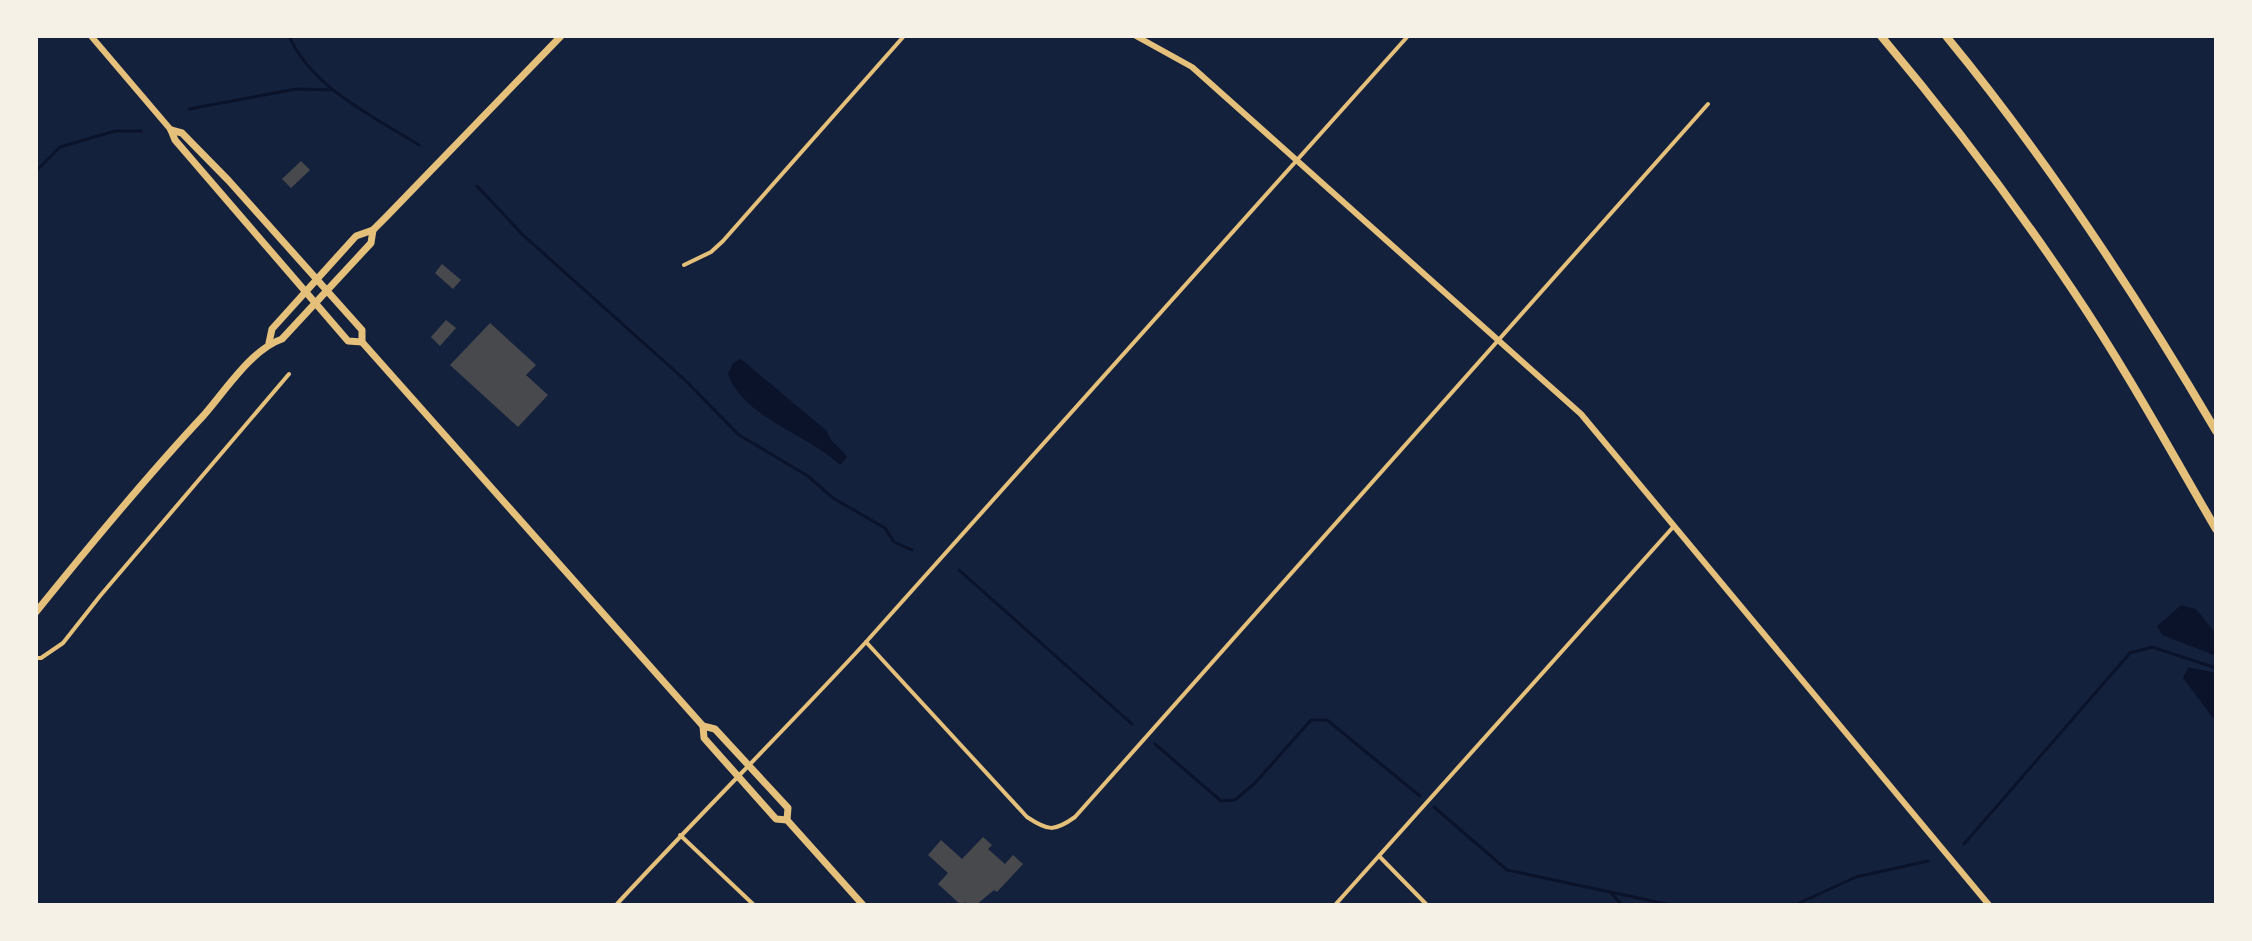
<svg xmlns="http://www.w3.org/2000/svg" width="2252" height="941" font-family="'Fira Sans Condensed',sans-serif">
  <rect width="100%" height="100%" fill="#14213d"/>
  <g fill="#0b132b">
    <path d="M741,359L827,431C829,442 841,447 847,457L840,465C808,434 743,418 728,374L733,363Z"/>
    <polygon points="2181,605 2196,609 2216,634 2216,656 2162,635 2157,626"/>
    <polygon points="2188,667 2216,673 2216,722 2183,678"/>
  </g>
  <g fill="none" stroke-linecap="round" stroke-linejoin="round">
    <g stroke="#0b132b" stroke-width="3">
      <path d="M289,36C312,88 373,116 419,145"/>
      <polyline points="189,109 296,89 332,90"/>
      <polyline points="36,171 60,147 115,131 141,131"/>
      <polyline points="477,186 523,235 685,380 739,435 808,476 833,498 885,528 894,542 912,550"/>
      <polyline points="959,570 1132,724"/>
      <polyline points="1155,744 1221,801 1235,800 1255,783 1311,720 1327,720 1420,796"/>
      <polyline points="1434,807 1507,870 1671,905"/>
      <polyline points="1964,844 2130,653 2152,647 2216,668"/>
      <polyline points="1611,893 1622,905"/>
      <polyline points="1795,905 1856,877 1928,861"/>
    </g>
  </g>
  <g fill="#48494c">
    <polygon points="301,161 310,170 291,188 282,179"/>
    <polygon points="442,264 461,280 453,289 435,273"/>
    <polygon points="446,320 456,328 440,346 431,337"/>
    <polygon points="490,323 536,365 526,375 548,395 518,427 450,365"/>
    <polygon points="983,837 992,845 988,849 1005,864 1013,855 1023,864 997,892 994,890 976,905 968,905 965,902 961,905 938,884 948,873 928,855 941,840 962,859"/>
  </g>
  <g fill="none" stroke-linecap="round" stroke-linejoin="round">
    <g stroke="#e5c07b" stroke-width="4">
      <polyline points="684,265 711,252 723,241 904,36"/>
      <path d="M866,642L1027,817C1048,831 1054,832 1075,817L1708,104"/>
      <polyline points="36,658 41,658 63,643 100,596 289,374"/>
      <polyline points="680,835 754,905"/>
      <polyline points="1379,856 1427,905"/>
      <path d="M616,905C698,816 784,731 866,642L1408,36"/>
      <polyline points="1335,905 1674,526"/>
    </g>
    <polyline stroke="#e5c07b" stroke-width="6" points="1136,36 1192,67 1581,414 1989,905"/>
    <polyline stroke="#e5c07b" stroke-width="6" points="91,36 171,130"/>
    <g stroke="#e5c07b" stroke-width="7">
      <polyline points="171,130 182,133 229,181 362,330 362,342 703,726 715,729 788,808 787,820"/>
      <polyline points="171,130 175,140 348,341 362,342"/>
      <polyline points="269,343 272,329 356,236 373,230 387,216 561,36"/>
      <path d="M36,612C90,545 145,478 204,415C225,391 252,349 282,339L371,243L373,230"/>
      <polyline points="703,726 704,738 776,819 787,820 863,905"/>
    </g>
    <g stroke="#e5c07b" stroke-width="8">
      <path d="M1881,36C1949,117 2013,201 2072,289C2124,366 2169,448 2216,529"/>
      <path d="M1946,36C2048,160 2135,293 2216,431"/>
    </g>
  </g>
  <rect width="2252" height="941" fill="none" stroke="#f6f1e7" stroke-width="76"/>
</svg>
